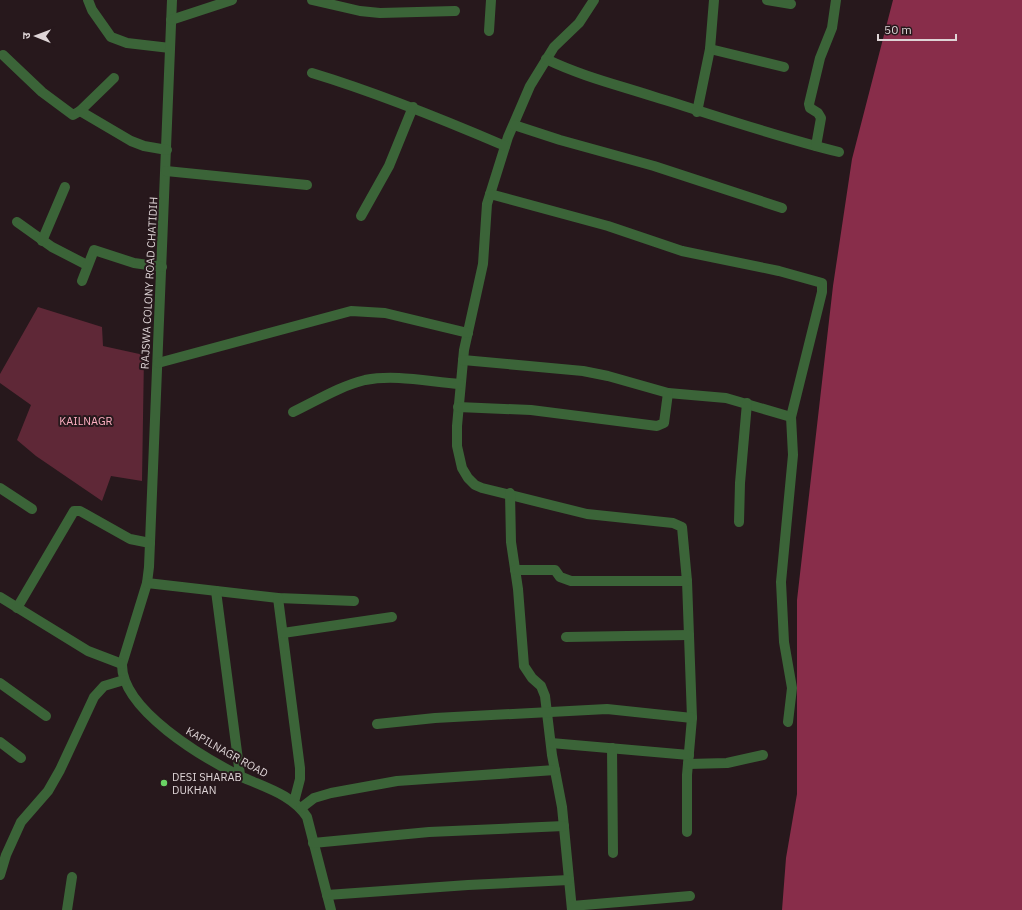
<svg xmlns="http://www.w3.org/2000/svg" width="1022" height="910" font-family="'IBM Plex Sans','Noto Sans Devanagari',sans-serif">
  <rect width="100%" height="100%" fill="#27181c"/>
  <polygon fill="#5f2837" points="38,307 102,327 103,346 144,355 142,481 111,476 102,501 36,456 17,440 31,405 0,383 0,374"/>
  <polygon fill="#882d4a" points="893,0 1022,0 1022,910 782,910 786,858 797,794 797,600 833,286 852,159"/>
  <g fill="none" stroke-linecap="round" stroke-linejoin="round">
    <g stroke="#3b6438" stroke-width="10">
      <polyline points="88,0 92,10 111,37 127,43 170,48"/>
      <path d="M172,0L149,567L147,583L122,664C121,710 204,758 240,776C263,787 292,794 307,817L331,910"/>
      <polyline points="312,0 360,11 380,13 455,11"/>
      <polyline points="594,0 579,23 554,47 530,86 508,137 487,204 483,264 464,350 457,426 457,446 462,468 468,478 475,485 482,488 587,514 673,523 682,527 687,581 692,718 687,775 687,832"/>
      <polyline points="767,0 791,4"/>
      <polyline points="171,20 232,0"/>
      <polyline points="489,31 491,0"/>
      <polyline points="710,49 784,67"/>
      <polyline points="3,55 42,92 73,115 80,111 114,78"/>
      <path d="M546,59C581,76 618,85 655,97C717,116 777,137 839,152"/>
      <path d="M312,73C378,93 442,119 505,146"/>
      <polyline points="80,111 131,141 144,146 167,150"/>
      <polyline points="697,112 710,49 714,0"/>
      <polyline points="514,125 560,140 654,166 782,208"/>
      <polyline points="816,146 821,118 818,113 810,108 809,104 820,58 832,28 836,0"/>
      <polyline points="166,171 307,185"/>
      <polyline points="490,194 608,226 682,251 779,271 822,283 822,292 791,417 793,455 781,582 784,642 792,688 788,722"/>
      <polyline points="361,216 389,166 413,107"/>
      <polyline points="17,222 52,247 87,265"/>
      <polyline points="42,241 65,187"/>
      <polyline points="82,281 94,250 134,263 162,267"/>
      <polyline points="463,360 583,371 608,376 668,393 726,398 791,417"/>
      <polyline points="158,363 351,311 385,313 468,333"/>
      <polyline points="458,407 531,410 657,426 664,423 668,393"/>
      <path d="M293,412C316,401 340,386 365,380C396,374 430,382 460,384"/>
      <polyline points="0,488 32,509"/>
      <polyline points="510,493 511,542 518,589 524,666 532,678 541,686 545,696 552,755 562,807 572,910"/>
      <polyline points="739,522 740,483 747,403"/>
      <polyline points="515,570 555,570 560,577 571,581 687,581"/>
      <polyline points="147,583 278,598 354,601"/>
      <polyline points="216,591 240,775"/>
      <polyline points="0,597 88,651 122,664"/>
      <polyline points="278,598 300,768 300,779 294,802"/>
      <polyline points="17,608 74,511 80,511 130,539 150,543"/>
      <polyline points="283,633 392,617"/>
      <polyline points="566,637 689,635"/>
      <polyline points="0,683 46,716"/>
      <polyline points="377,724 435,718 607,709 692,718"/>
      <polyline points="0,742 21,758"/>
      <polyline points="551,743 689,755"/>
      <polyline points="612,748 613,853"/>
      <polyline points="688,764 727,763 763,755"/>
      <polyline points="301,808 314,798 331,793 397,781 555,770"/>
      <polyline points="313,843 429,832 564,826"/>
      <polyline points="0,875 6,855 21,822 48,791 60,770 94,697 104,686 124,680"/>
      <polyline points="327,895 468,885 569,880"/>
      <polyline points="572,906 690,896"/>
      <polyline points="67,910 72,877"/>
    </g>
  </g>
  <circle fill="#6ad364" stroke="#27181c" stroke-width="1.5" cx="164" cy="783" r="4"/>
  <g text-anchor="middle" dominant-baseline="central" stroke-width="4" stroke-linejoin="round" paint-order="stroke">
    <g font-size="11" fill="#ded4d6" stroke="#27181c">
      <text transform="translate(149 283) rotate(-87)">RAJSWA COLONY ROAD CHATIDIH</text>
      <text transform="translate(227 752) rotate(29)">KAPILNAGR ROAD</text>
    </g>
    <g font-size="11" fill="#fdafc1" stroke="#27181c">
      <text x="86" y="421">KAILNAGR</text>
    </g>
    <g font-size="11" fill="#ded4d6" stroke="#27181c" text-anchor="start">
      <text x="172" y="777">DESI SHARAB<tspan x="172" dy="13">DUKHAN</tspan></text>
    </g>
  </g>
  <g transform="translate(36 36) rotate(271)" stroke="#27181c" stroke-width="3" paint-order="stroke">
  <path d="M0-3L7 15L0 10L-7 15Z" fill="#ded4d6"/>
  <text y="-6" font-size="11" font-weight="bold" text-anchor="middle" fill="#ded4d6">उ</text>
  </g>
  <path d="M878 34v6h78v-6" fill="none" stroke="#ded4d6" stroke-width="2"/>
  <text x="884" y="34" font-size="12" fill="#ded4d6" stroke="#27181c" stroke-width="3" paint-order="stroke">50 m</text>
</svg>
